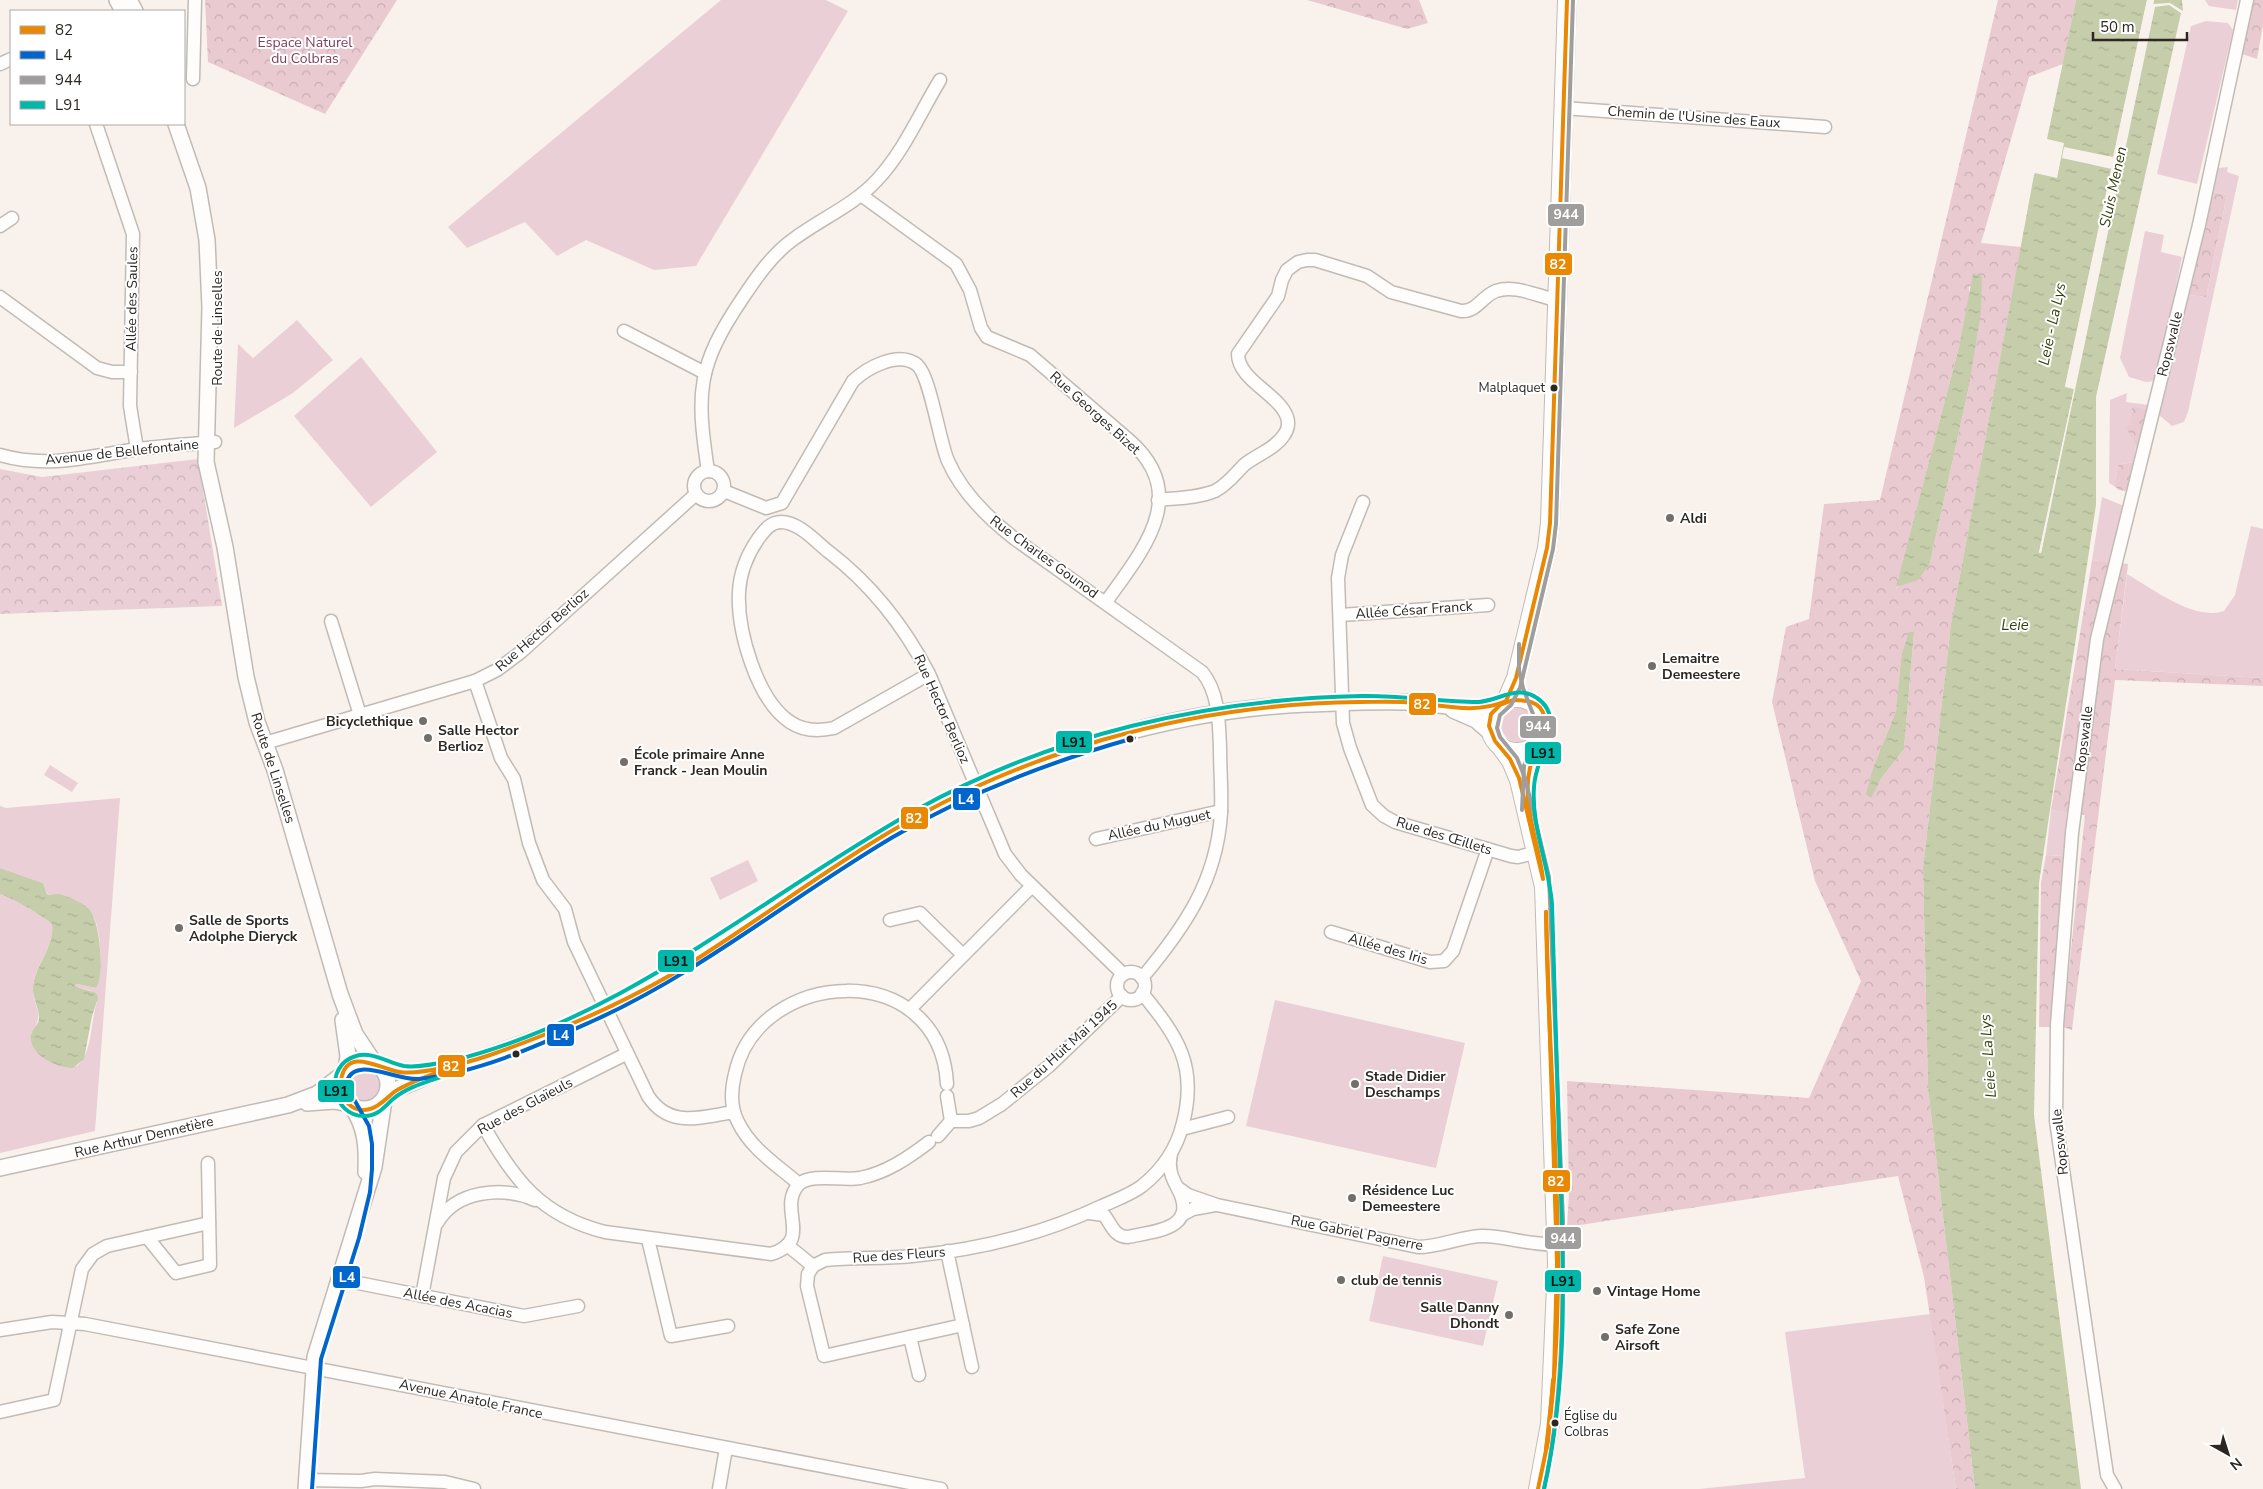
<svg xmlns="http://www.w3.org/2000/svg" width="2263" height="1489" font-family="'Nunito Sans',sans-serif">
  <defs>
    <pattern id="forest-crowns" width="20" height="18" patternUnits="userSpaceOnUse" patternTransform="scale(1.25)"><rect width="20" height="18" fill="#e9cad1"/><path d="M2 6a3 3 0 1 1 6 0M12 15a3 3 0 1 1 6 0" fill="none" stroke="#c8aeb3"/></pattern>
    <pattern id="park-crowns" width="20" height="18" patternUnits="userSpaceOnUse" patternTransform="scale(1.25)"><rect width="20" height="18" fill="#ead0d6"/><path d="M2 6a3 3 0 1 1 6 0M12 15a3 3 0 1 1 6 0" fill="none" stroke="#c9b3b7"/></pattern>
    <pattern id="water-ripples" width="26" height="14" patternUnits="userSpaceOnUse" patternTransform="scale(1.25)"><rect width="26" height="14" fill="#c5cdab"/><path d="M2 4q2-2 4 0t4 0M15 11q2-2 4 0t4 0" fill="none" stroke="#aab093"/></pattern>
  </defs>
  <rect width="100%" height="100%" fill="#f9f2ec"/>
  <g fill="#ead0d6">
    <polygon points="721,0 826,0 848,11 696,266 654,270 586,240 557,256 525,222 467,248 448,227"/>
    <polygon points="2205,0 2238,0 2236,10 2209,6"/>
    <polygon points="2206,21 2228,23 2233,30 2197,184 2157,174 2191,26"/>
    <polygon points="2228,167 2227,172 2239,176 2188,412 2184,422 2172,426 2159,415 2189,295 2206,297 2227,195 2213,192 2218,168"/>
    <polygon points="2145,231 2164,235 2161,252 2182,257 2158,374 2155,381 2146,382 2129,377 2120,358"/>
    <polygon points="297,320 333,360 293,393 234,428 238,344 253,358"/>
    <polygon points="361,357 437,452 371,507 294,416"/>
    <path d="M2127,393L2126,402L2149,405V409L2132,408C2131,426 2140,447 2133,462L2118,465L2114,486L2109,483L2110,400Z"/>
    <polygon points="2102,497 2124,506 2109,562 2092,560"/>
    <path d="M2251,526L2263,529V678L2115,669L2127,574C2153,589 2194,621 2224,611L2235,595Z"/>
    <circle cx="1518" cy="725" r="17"/>
    <polygon points="50,765 78,783 72,792 44,775"/>
    <path d="M120,798L95,1131L0,1153V894C17,900 37,912 52,924C55,946 34,966 33,988C33,1008 46,1013 31,1033C36,1061 53,1059 77,1066C93,1052 90,1022 97,1002L91,991L74,986L77,984L96,988C102,968 103,927 90,910L50,895L47,893L43,883L0,868V806L6,808Z"/>
    <polygon points="2051,810 2067,812 2063,856 2046,855"/>
    <polygon points="748,860 758,881 720,900 710,878"/>
    <polygon points="1275,1000 1465,1043 1436,1168 1246,1126"/>
    <circle cx="364" cy="1085" r="15"/>
    <polygon points="1383,1256 1498,1281 1483,1346 1369,1321"/>
    <polygon points="1930,1314 1956,1489 1699,1489 1805,1478 1785,1332"/>
  </g>
  <g fill="url(#forest-crowns)" fill-rule="evenodd">
    <polygon points="205,0 397,0 325,114 208,62"/>
    <polygon points="1307,0 1419,0 1428,23 1407,29"/>
    <path d="M1998,0H2076L2063,64L2029,77L1981,243L2021,247L1951,624L1923,868L1928,1088L1975,1489H1956L1924,1277L1898,1176L1567,1227L1569,1195L1567,1081L1809,1098L1861,981L1815,881L1772,702L1786,627L1809,619L1824,504L1880,500ZM1982,276L1968,391L1930,563L1896,588L1959,347L1969,297V287ZM1914,632L1904,749L1881,779L1871,797L1873,768L1896,711Z"/>
    <polygon points="2253,0 2263,0 2263,25 2257,59 2242,54"/>
    <polygon points="2213,192 2227,195 2206,297 2189,295"/>
    <path d="M2132,407L2149,409L2131,484L2126,491L2119,490L2114,486L2118,465L2133,462C2139,448 2135,440 2126,429L2131,421Z"/>
    <polygon points="2092,560 2128,564 2115,669 2263,678 2263,686 2115,680 2072,1030 2063,1027 2085,815 2051,810"/>
    <polygon points="2046,855 2063,856 2051,1027 2039,1027 2041,883"/>
  </g>
  <polygon fill="url(#park-crowns)" points="198,459 222,606 0,614 0,469 42,477"/>
  <g fill="url(#water-ripples)">
    <polygon points="2076,0 2147,0 2065,386 2074,389 2039,552 2041,553 2154,0 2182,0 2183,11 2169,4 2181,13 2096,397 2096,505 2039,883 2034,1115 2081,1489 1975,1489 1928,1088 1923,868 1951,624 2034,175 2035,173 2057,178 2064,143 2047,139"/>
    <polygon points="1973,273 1982,276 1981,312 1968,391 1930,563 1918,580 1896,587 1959,347"/>
    <polygon points="1909,632 1914,632 1904,749 1881,779 1871,798 1866,794 1873,768 1896,711 1902,654"/>
    <path d="M0,868L43,883L47,894C52,896 53,894 58,894C67,895 83,903 89,909C100,919 105,976 96,988L77,984L74,986L96,993L98,998L92,1016L84,1059L73,1068C57,1068 28,1055 31,1035C32,1028 39,1025 39,1018C39,1007 32,997 33,987C35,965 55,946 52,924C39,913 16,900 0,894Z"/>
  </g>
  <polygon fill="#f9f2ec" points="2147,0 2149,1 2068,385 2074,386 2151,0 2154,0 2153,4 2170,3 2183,11 2181,13 2169,5 2155,7 2041,553 2039,553 2074,389 2065,387 2112,169 2062,158 2064,147 2113,157"/>
  <g fill="none" stroke-linecap="round" stroke-linejoin="round">
    <defs>
      <g id="minor">
        <polyline points="0,64 11,59"/>
        <polyline points="193,79 195,0"/>
        <polyline points="1563,108 1825,127"/>
        <polyline points="96,124 133,234 130,406 137,449"/>
        <path d="M861,195L956,264L970,290L981,328L987,337L1030,355L1130,441C1192,496 1141,552 1106,602"/>
        <polyline points="0,226 12,218"/>
        <polyline points="0,297 97,368 112,372 131,372"/>
        <polyline points="624,331 705,373"/>
        <path d="M0,455C48,469 91,456 138,449C163,446 189,444 215,442"/>
        <circle cx="709" cy="486" r="15"/>
        <path d="M708,471C696,392 697,366 742,299C756,278 771,256 791,241C820,219 853,206 877,180C904,151 920,113 940,80"/>
        <path d="M724,491L766,508L782,503L853,381C867,368 897,351 916,364C930,373 939,441 948,461C962,493 988,518 1015,539L1202,672C1219,692 1219,723 1220,748C1220,770 1222,792 1221,813C1217,881 1184,928 1142,978"/>
        <path d="M1158,500C1177,498 1198,498 1215,491C1227,485 1235,474 1244,465C1256,455 1275,449 1284,435C1288,430 1289,423 1287,417C1279,394 1238,380 1238,354L1278,296L1282,280L1287,270L1298,262L1307,260H1315L1367,276L1391,292L1461,311C1477,312 1482,296 1496,291C1515,284 1539,297 1557,300"/>
        <polyline points="1363,502 1342,555 1338,578 1343,723 1350,748 1372,805 1384,816 1395,822 1511,856 1518,857 1538,852"/>
        <polyline points="1340,615 1488,605"/>
        <polyline points="331,621 360,715"/>
        <path d="M929,674L834,728C820,731 803,731 790,722C757,700 737,631 739,592C740,572 747,555 758,539C764,531 770,522 781,522C799,522 816,542 829,552C872,585 904,626 929,674L1005,854L1021,875L1123,974"/>
        <path d="M475,681L501,758L514,779L529,843L543,880L565,909L574,942L648,1096C670,1129 700,1117 734,1112"/>
        <polyline points="265,743 475,681 497,670 521,652 696,494"/>
        <polyline points="1096,839 1221,811"/>
        <polyline points="890,920 920,913 963,955"/>
        <polyline points="1331,932 1430,962 1444,961 1453,951 1488,849"/>
        <circle cx="1131" cy="986" r="14"/>
        <polyline points="910,1009 1032,886"/>
        <polyline points="951,1121 969,1121 979,1118 1002,1104 1049,1066 1122,996"/>
        <path d="M483,1125C514,1180 541,1216 605,1232L771,1254C815,1240 776,1209 799,1184"/>
        <polyline points="1182,1129 1228,1117"/>
        <polyline points="938,1136 951,1121 947,1096"/>
        <path d="M929,1142C908,1158 886,1173 860,1178C842,1181 812,1173 799,1184C777,1165 751,1149 738,1122C730,1107 731,1090 735,1074C758,967 940,956 947,1084"/>
        <path d="M1178,1188L1188,1195L1217,1205L1418,1247C1441,1247 1461,1236 1483,1236C1507,1236 1531,1246 1557,1244"/>
        <path d="M1089,1213L1104,1215C1112,1225 1114,1237 1128,1237C1156,1231 1200,1229 1177,1187C1171,1176 1168,1167 1171,1154"/>
        <polyline points="1182,1215 1193,1209 1215,1205"/>
        <path d="M437,1223C456,1190 502,1186 535,1200"/>
        <polyline points="147,1237 176,1273 210,1265 208,1163"/>
        <polyline points="648,1239 671,1336 728,1326"/>
        <path d="M787,1245L813,1266L825,1260C854,1257 883,1259 912,1256C977,1250 1043,1234 1102,1206C1115,1200 1130,1195 1142,1186C1162,1170 1177,1148 1183,1123C1198,1065 1177,1036 1142,993"/>
        <polyline points="947,1251 972,1367"/>
        <polyline points="813,1266 808,1274 807,1286 824,1356 963,1325"/>
        <polyline points="338,1279 524,1316 578,1306"/>
        <polyline points="422,1296 444,1178 456,1152 483,1125 626,1054"/>
        <polyline points="0,1330 52,1322 85,1324 941,1489"/>
        <polyline points="910,1337 919,1375"/>
        <polyline points="0,1412 54,1400 82,1269 93,1254 107,1246 209,1223"/>
        <polyline points="306,1480 361,1481 375,1479 445,1482 474,1489"/>
        <polyline points="719,1489 726,1448"/>
        <polyline points="2115,1489 2107,1475 2056,1121 2057,1025 2072,833 2097,639 2199,225 2247,0"/>
      </g>
      <g id="tertiary">
        <polyline points="117,0 123,11"/>
        <polyline points="129,0 135,11"/>
        <polyline points="176,124 198,188 207,240 210,307 206,462 225,547 246,677 257,722 275,770 340,994 355,1034 375,1064"/>
        <polyline points="1453,710 1476,720 1492,734"/>
        <polyline points="343,1020 348,1056 346,1069"/>
        <circle cx="364" cy="1085" r="24"/>
        <path d="M381,1067C416,1080 453,1067 487,1056C560,1032 630,1000 695,959C769,913 838,859 914,818C1033,753 1171,710 1307,704C1339,703 1371,701 1404,702C1434,702 1470,714 1500,704"/>
        <polyline points="386,1096 400,1088 428,1076"/>
        <polyline points="307,1103 334,1101 349,1104"/>
        <path d="M352,1107C366,1127 367,1148 366,1172"/>
        <polyline points="0,1168 288,1105 317,1094 343,1074"/>
        <polyline points="306,1489 315,1357 374,1167 384,1100"/>
      </g>
      <g id="secondary">
        <circle cx="1517" cy="725" r="27"/>
        <polyline points="1506,701 1516,678 1547,548 1550,523 1567,0"/>
        <polyline points="1501,747 1511,761 1519,780 1544,887 1557,1263 1550,1424 1538,1489"/>
        <polyline points="1527,794 1530,767 1540,742"/>
      </g>
    </defs>
    <use href="#minor" stroke="#c1bbb6" stroke-width="15"/>
    <use href="#tertiary" stroke="#c1bbb6" stroke-width="18"/>
    <use href="#secondary" stroke="#c1bbb6" stroke-width="20"/>
    <use href="#minor" stroke="#fefdfc" stroke-width="12"/>
    <use href="#tertiary" stroke="#fefdfc" stroke-width="15"/>
    <use href="#secondary" stroke="#fefdfc" stroke-width="18"/>
    <defs>
      <g id="bus-1">
        <path d="M1513,700C1525,700 1541,701 1544,716C1549,734 1534,751 1530,768C1521,805 1539,842 1543,879L1519,778L1510,759L1495,741L1489,726L1491,714L1500,705Z"/>
        <path d="M451,1067C434,1074 415,1080 399,1089C389,1094 382,1106 370,1109C353,1114 337,1098 341,1080C347,1045 381,1070 400,1072C413,1074 428,1071 442,1068C474,1062 505,1050 536,1038C584,1020 631,998 676,972C742,932 804,885 870,844C942,799 1020,764 1102,740C1185,716 1272,703 1359,702C1378,702 1397,701 1416,703C1446,706 1477,714 1506,701L1516,678L1547,548L1550,523L1567,0"/>
        <path d="M1546,1450C1572,1276 1548,1088 1546,912"/>
        <polyline points="1546,1450 1554,1376 1557,1263 1546,912"/>
        <polyline points="1538,1489 1548,1441 1553,1380"/>
      </g>
      <path id="bus-2" d="M312,1489L321,1359L359,1238L370,1192L372,1169V1144L369,1126L346,1085C351,1053 396,1081 419,1079C481,1072 539,1045 595,1020C701,972 793,896 893,837C968,793 1049,762 1134,738"/>
      <g id="bus-3">
        <polyline points="1519,644 1519,670 1523,688 1538,727 1524,766 1522,810"/>
        <path d="M1544,1489C1563,1401 1563,1310 1563,1220L1549,877L1525,778L1517,758L1500,737L1497,728L1500,715L1511,705L1520,688L1553,549L1556,524L1573,0"/>
      </g>
      <g id="bus-4">
        <path d="M449,1061C435,1064 418,1068 404,1066C388,1063 372,1051 356,1056C323,1065 331,1117 365,1116C378,1116 384,1107 393,1099C410,1085 432,1081 452,1073"/>
        <path d="M451,1061C626,1018 762,896 916,810C1051,735 1207,699 1361,696C1401,695 1439,702 1478,702C1498,701 1518,684 1537,698C1549,706 1552,718 1550,731C1545,751 1535,767 1534,787C1531,826 1549,865 1552,904C1555,982 1556,1060 1559,1138C1563,1254 1570,1375 1544,1489"/>
      </g>
    </defs>
    <use href="#bus-1" stroke="#fff" stroke-width="8"/>
    <use href="#bus-2" stroke="#fff" stroke-width="8"/>
    <use href="#bus-3" stroke="#fff" stroke-width="8"/>
    <use href="#bus-4" stroke="#fff" stroke-width="8"/>
    <use href="#bus-1" stroke="#ea8703" stroke-width="4"/>
    <use href="#bus-2" stroke="#06c" stroke-width="4"/>
    <use href="#bus-3" stroke="#a09e9d" stroke-width="4"/>
    <use href="#bus-4" stroke="#00b8aa" stroke-width="4"/>
  </g>
  <g fill="#2d2722" stroke="#fff" stroke-width="2">
    <circle cx="1554" cy="388" r="4.5"/>
    <circle cx="1130" cy="739" r="4.5"/>
    <circle cx="516" cy="1054" r="4.5"/>
    <circle cx="1555" cy="1423" r="4.5"/>
  </g>
  <g fill="#746e69" stroke="#fff" stroke-width="2">
    <circle cx="1670" cy="518" r="5"/>
    <circle cx="1652" cy="666" r="5"/>
    <circle cx="423" cy="721" r="5"/>
    <circle cx="428" cy="738" r="5"/>
    <circle cx="624" cy="762" r="5"/>
    <circle cx="179" cy="928" r="5"/>
    <circle cx="1355" cy="1084" r="5"/>
    <circle cx="1352" cy="1198" r="5"/>
    <circle cx="1341" cy="1280" r="5"/>
    <circle cx="1597" cy="1291" r="5"/>
    <circle cx="1509" cy="1315" r="5"/>
    <circle cx="1605" cy="1337" r="5"/>
  </g>
  <g text-anchor="middle" dominant-baseline="central" stroke-width="4" stroke-linejoin="round" paint-order="stroke">
    <g font-size="13" fill="#2d2722" stroke="#fff" text-anchor="end">
      <text x="1545" y="388">Malplaquet</text>
      <text x="1564" y="1416" text-anchor="start">Église du<tspan x="1564" dy="16">Colbras</tspan></text>
    </g>
    <g font-size="14" fill="#7f3f5a" stroke="#fff">
      <text x="305" y="42">Espace Naturel<tspan x="305" dy="16">du Colbras</tspan></text>
    </g>
    <g font-size="14" fill="#2d2722" stroke="#fff">
      <text transform="translate(1694 117) rotate(4)">Chemin de l'Usine des Eaux</text>
      <text transform="translate(132 299) rotate(-89)">Allée des Saules</text>
      <text transform="translate(217 328) rotate(-90)">Route de Linselles</text>
      <text transform="translate(2170 344) rotate(-76)">Ropswalle</text>
      <text transform="translate(1095 413) rotate(42)">Rue Georges Bizet</text>
      <text transform="translate(122 452) rotate(-6)">Avenue de Bellefontaine</text>
      <text transform="translate(1044 557) rotate(36)">Rue Charles Gounod</text>
      <text transform="translate(1414 610) rotate(-4)">Allée César Franck</text>
      <text transform="translate(542 630) rotate(-41)">Rue Hector Berlioz</text>
      <text transform="translate(942 709) rotate(66)">Rue Hector Berlioz</text>
      <text transform="translate(2084 739) rotate(-83)">Ropswalle</text>
      <text transform="translate(273 768) rotate(72)">Route de Linselles</text>
      <text transform="translate(1159 825) rotate(-12)">Allée du Muguet</text>
      <text transform="translate(1444 836) rotate(17)">Rue des Œillets</text>
      <text transform="translate(1388 949) rotate(16)">Allée des Iris</text>
      <text transform="translate(1064 1049) rotate(-42)">Rue du Huit Mai 1945</text>
      <text transform="translate(525 1106) rotate(-28)">Rue des Glaïeuls</text>
      <text transform="translate(144 1137) rotate(-13)">Rue Arthur Dennetière</text>
      <text transform="translate(2060 1142) rotate(-96)">Ropswalle</text>
      <text transform="translate(1357 1233) rotate(11)">Rue Gabriel Pagnerre</text>
      <text transform="translate(899 1255) rotate(-4)">Rue des Fleurs</text>
      <text transform="translate(458 1303) rotate(11)">Allée des Acacias</text>
      <text transform="translate(471 1399) rotate(12)">Avenue Anatole France</text>
    </g>
    <g font-size="14" font-weight="bold" fill="#2d2722" stroke="#fff" text-anchor="start">
      <text x="1680" y="518">Aldi</text>
      <text x="1662" y="658">Lemaitre<tspan x="1662" dy="16">Demeestere</tspan></text>
      <text x="413" y="721" text-anchor="end">Bicyclethique</text>
      <text x="438" y="730">Salle Hector<tspan x="438" dy="16">Berlioz</tspan></text>
      <text x="634" y="754">École primaire Anne<tspan x="634" dy="16">Franck - Jean Moulin</tspan></text>
      <text x="189" y="920">Salle de Sports<tspan x="189" dy="16">Adolphe Dieryck</tspan></text>
      <text x="1365" y="1076">Stade Didier<tspan x="1365" dy="16">Deschamps</tspan></text>
      <text x="1362" y="1190">Résidence Luc<tspan x="1362" dy="16">Demeestere</tspan></text>
      <text x="1351" y="1280">club de tennis</text>
      <text x="1607" y="1291">Vintage Home</text>
      <text x="1499" y="1307" text-anchor="end">Salle Danny<tspan x="1499" dy="16">Dhondt</tspan></text>
      <text x="1615" y="1329">Safe Zone<tspan x="1615" dy="16">Airsoft</tspan></text>
    </g>
    <g font-size="15" font-style="italic" fill="#35410c" stroke="#fff">
      <text transform="translate(2113 187) rotate(-78)">Sluis Menen</text>
      <text transform="translate(2052 324) rotate(-78)">Leie - La Lys</text>
      <text x="2015" y="625">Leie</text>
      <text transform="translate(1988 1056) rotate(-94)">Leie - La Lys</text>
    </g>
  </g>
  <g stroke="#fff" stroke-width="2">
    <rect x="1547" y="203" width="38" height="24" rx="5" fill="#a09e9d"/>
    <rect x="1544" y="252" width="29" height="24" rx="5" fill="#ea8703"/>
    <rect x="1408" y="692" width="29" height="24" rx="5" fill="#ea8703"/>
    <rect x="1519" y="715" width="38" height="24" rx="5" fill="#a09e9d"/>
    <rect x="1055" y="730" width="38" height="24" rx="5" fill="#00b8aa"/>
    <rect x="1524" y="741" width="38" height="24" rx="5" fill="#00b8aa"/>
    <rect x="952" y="787" width="29" height="24" rx="5" fill="#06c"/>
    <rect x="900" y="806" width="29" height="24" rx="5" fill="#ea8703"/>
    <rect x="657" y="949" width="38" height="24" rx="5" fill="#00b8aa"/>
    <rect x="546" y="1023" width="29" height="24" rx="5" fill="#06c"/>
    <rect x="437" y="1054" width="29" height="24" rx="5" fill="#ea8703"/>
    <rect x="317" y="1079" width="38" height="24" rx="5" fill="#00b8aa"/>
    <rect x="1542" y="1169" width="29" height="24" rx="5" fill="#ea8703"/>
    <rect x="1544" y="1226" width="38" height="24" rx="5" fill="#a09e9d"/>
    <rect x="332" y="1265" width="29" height="24" rx="5" fill="#06c"/>
    <rect x="1544" y="1269" width="38" height="24" rx="5" fill="#00b8aa"/>
  </g>
  <g font-size="14" text-anchor="middle" font-weight="bold" fill="#fff">
    <text x="1566" y="219">944</text>
    <text x="1558" y="269">82</text>
    <text x="1422" y="709">82</text>
    <text x="1538" y="731">944</text>
    <text x="966" y="804">L4</text>
    <text x="914" y="823">82</text>
    <text x="561" y="1040">L4</text>
    <text x="451" y="1071">82</text>
    <text x="1556" y="1186">82</text>
    <text x="1563" y="1243">944</text>
    <text x="347" y="1282">L4</text>
  </g>
  <g font-size="14" text-anchor="middle" font-weight="bold" fill="#111">
    <text x="1074" y="747">L91</text>
    <text x="1543" y="758">L91</text>
    <text x="676" y="966">L91</text>
    <text x="336" y="1096">L91</text>
    <text x="1563" y="1286">L91</text>
  </g>
  <rect x="10" y="10" width="175" height="115" fill="#ffffff" stroke="#aba9a7"/>
  <rect x="20" y="26" width="25" height="8" fill="#ea8703" stroke="#aba9a7"/>
  <text x="55" y="35" font-size="15" fill="#2d2722">82</text>
  <rect x="20" y="51" width="25" height="8" fill="#0066cc" stroke="#aba9a7"/>
  <text x="55" y="60" font-size="15" fill="#2d2722">L4</text>
  <rect x="20" y="76" width="25" height="8" fill="#a09e9d" stroke="#aba9a7"/>
  <text x="55" y="85" font-size="15" fill="#2d2722">944</text>
  <rect x="20" y="101" width="25" height="8" fill="#00b8aa" stroke="#aba9a7"/>
  <text x="55" y="110" font-size="15" fill="#2d2722">L91</text>
  <g transform="translate(2228 1454) rotate(141)" stroke="#ffffff" stroke-width="4" paint-order="stroke">
  <path d="M0-4L9 19L0 12L-9 19Z" fill="#2d2722"/>
  <text y="-8" font-size="14" font-weight="bold" text-anchor="middle" fill="#2d2722">N</text>
  </g>
  <path d="M2093 32v8h94v-8" fill="none" stroke="#2d2722" stroke-width="2.5"/>
  <text x="2100" y="32" font-size="15" fill="#2d2722" stroke="#ffffff" stroke-width="4" paint-order="stroke">50 m</text>
</svg>
